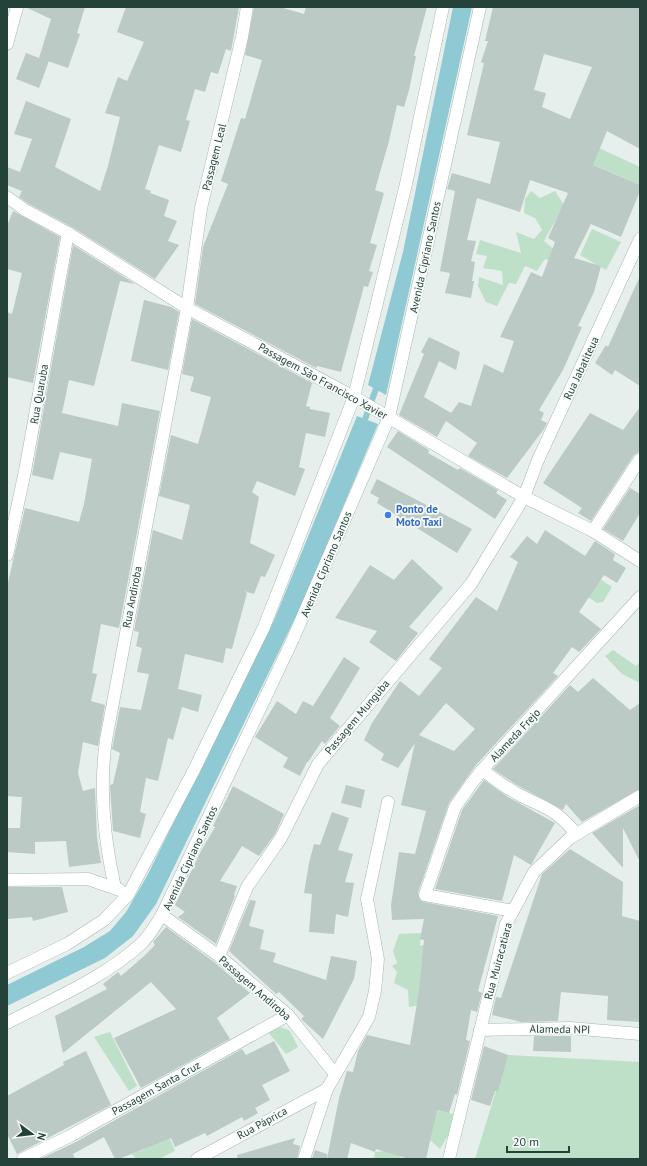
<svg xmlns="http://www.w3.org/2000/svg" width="647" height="1166" font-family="'PT Sans',sans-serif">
  <rect width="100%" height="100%" fill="#e6efeb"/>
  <g fill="#bfe0c8">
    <polygon points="575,137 640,167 640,185 566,153"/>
    <polygon points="531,191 540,198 555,191 564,205 544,241 556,251 553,262 545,259 537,271 525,266 516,284 509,283 497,306 486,302 478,286 479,277 503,285 502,271 483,268 487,256 476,254 480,240 521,253 516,232 534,239 542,230 535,218 524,213 525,199"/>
    <polygon points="592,229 621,242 606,270 580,255"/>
    <polygon points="577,563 612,587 603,602 597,603 568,584"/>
    <polygon points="613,650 636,666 640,662 640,683 622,674 605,656"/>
    <polygon points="421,933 420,946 434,941 420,1005 409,1007 408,990 394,983 397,972 392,966 397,963 393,951 399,934"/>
    <polygon points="281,1027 290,1031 298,1047 286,1054 268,1032"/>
    <polygon points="110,1032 137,1086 129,1091 94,1037"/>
    <polygon points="507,1055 640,1062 640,1159 475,1159"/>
    <polygon points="394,1100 453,1114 450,1132 440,1149 430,1140 431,1130"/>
    <polygon points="163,1122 175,1151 159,1159 136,1159 132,1154 145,1149 142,1137"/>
    <polygon points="395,1150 402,1159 374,1159 375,1152"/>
  </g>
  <g fill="#8ec9d4">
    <polygon points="453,7 472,7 386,395 368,385 403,252"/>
    <polygon points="357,416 378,424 302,604 156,904 133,936 105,958 7,1006 7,985 84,947 110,931 126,912 147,876 275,618"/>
  </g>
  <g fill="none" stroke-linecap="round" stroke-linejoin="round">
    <polyline stroke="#8ec9d4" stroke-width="6" points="363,425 378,383"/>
  </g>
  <g fill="#bbcac4" fill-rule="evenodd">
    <polygon points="25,7 85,7 77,33 80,34 68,68 45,60 49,61 39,88 16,79 26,53 39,58 51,19"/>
    <polygon points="126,7 239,7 231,51 226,49 218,74 211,72 205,92 195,89 186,120 190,121 181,152 159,145 145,189 151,191 150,193 169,200 164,216 177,221 168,241 179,245 155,279 72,227 29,204 19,197 22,191 7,185 7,167 20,172 32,139 14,134 26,101 71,119 55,167 100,191 108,166 120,117 105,113 118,77 127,81 144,42 117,32"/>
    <polygon points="254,7 280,7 304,14 306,7 427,7 414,56 416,56 409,90 404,107 397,105 389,141 375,190 384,193 370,243 377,245 369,271 373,272 368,287 364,286 341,372 317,366 316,368 195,304 203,247 228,184 221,181 241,118 245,119 262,60 245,55"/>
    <path d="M493,7H640V149L607,131L593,165L640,185V191L621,237L591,224L574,258L601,266L594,292L578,326L582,327L563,370L539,410L544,413L541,420L547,423L544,429L507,478L468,456L477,443L446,421L437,437L399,415L424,354L421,352L429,337L460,352L456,370L439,361L424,397L451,413L459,402L471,406L484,364L503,373L514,341L500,337L531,272L542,277L555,242L548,238L568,193L530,180L520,212L477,198L467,240L476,241L471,261L475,262L472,281H474L471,298L445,293L450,273L440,271L455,191L447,189L452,173L490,184L500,142L467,135L484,63L481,62L488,41H485ZM544,54L592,67L570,119L542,107L546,93L534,90Z"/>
    <polygon points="13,211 60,237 33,383 7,377 7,312 12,314 22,273 7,269 7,226"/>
    <polygon points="73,245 135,284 120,281 94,386 69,380 62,413 118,426 122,403 160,411 119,628 101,624 92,673 97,674 91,701 105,705 98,746 83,742 78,773 83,791 95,788 97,838 101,863 69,867 66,841 35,842 35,854 7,852 7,828 20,828 22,797 7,796 7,587 25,508 79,522 84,504 92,459 60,452 53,480 32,475"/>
    <polygon points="640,276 640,386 615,370 612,375 595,363 606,345 608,347"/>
    <polygon points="144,300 171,307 179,312 168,370 131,361"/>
    <polygon points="192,319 312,383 306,406 310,407 310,409 330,413 325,437 306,433 299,467 305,469 295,496 257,481 252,492 259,497 250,543 275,555 265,577 261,576 254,594 244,591 247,593 232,649 226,648 223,663 185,654 178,689 202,695 198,712 182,707 173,740 168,738 158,781 146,778 140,812 146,814 140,838 113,831 110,785 113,784 120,753 112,749 120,707 141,710 149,674 137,672 142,648 136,646 139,632 134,631 153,530 182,540 190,505 159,496 171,435 198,444 211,397 190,391 194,377 182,374"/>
    <polygon points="640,407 640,451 634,455 591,521 578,513 582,508 543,483 590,413 623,430"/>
    <polygon points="398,431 429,450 428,453 458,470 460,468 498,490 496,493 507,500 495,519 387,447"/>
    <polygon points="377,479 472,529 457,553 377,503 379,498 370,493"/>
    <polygon points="630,488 640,494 640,513 623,541 603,529"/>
    <path d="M545,530L585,556L595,541L615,554L613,560L626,568L617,583L604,575L579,612L601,629L579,652L572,647L553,673L558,676L476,765L449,803L418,893L420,900L424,902L498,916L478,991L482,993L477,1012L471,1010L466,1040L470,1041L457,1095L455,1094L449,1113L437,1110L426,1159H409L376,1149L375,1152L351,1143L347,1159H327L339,1098L347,1071L353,1072L358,1051L367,1035L410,1045L419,991L424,940L420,939L424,919L392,920L391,905L399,852L415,854L426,811L401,805L415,743L398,768L381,760L384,754L364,740L372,723L400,681L419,696L442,668L429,659L476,597L497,611L518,562L510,557L527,536L537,544ZM446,703L475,729L454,751L419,735Z"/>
    <polygon points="412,559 443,588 409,627 418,633 396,661 369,642 377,631 335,618 370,565 394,580"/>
    <polygon points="344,657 360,668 330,718 340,726 325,744 322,741 308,762 307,762 300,776 283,767 288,758 255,737 277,701 296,714 303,701 313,706"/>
    <polygon points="593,678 630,710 640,703 640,789 582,822 566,804 563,810 515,784 493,769 570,685 578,692"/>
    <polygon points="484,780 508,797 555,823 531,865 514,855 502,901 435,889 462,810"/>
    <polygon points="346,785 365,790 361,808 341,803"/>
    <polygon points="233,786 284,814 275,834 259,856 242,846 220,881 237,886 234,895 235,896 216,944 178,917 185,912 175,905 201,851 215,827 213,826"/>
    <polygon points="640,805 640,862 623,828 623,868 592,833"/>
    <polygon points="332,812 349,818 338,850 353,854 345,882 354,883 348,917 336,914 334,934 309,932 312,894 304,893 309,863 314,844 320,845"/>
    <polygon points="570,849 623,882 622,916 640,921 640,1022 607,1020 608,996 561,992 558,1021 521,1022 492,1015 496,997 501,998 542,874"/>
    <polygon points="7,887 62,887 68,912 33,921 32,917 7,919"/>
    <polygon points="250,900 256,901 249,926 264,930 260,949 276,953 273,962 326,980 331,956 357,961 354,979 323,1039 301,1019 304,1016 279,992 276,994 229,951"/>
    <polygon points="166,927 214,962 250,993 217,1018 230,1039 141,1088 114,1038 176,1009 151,982 63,1053 55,1016 107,989 103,984 118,972 121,976 143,957 155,945 153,942"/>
    <polygon points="534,1036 571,1036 571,1052 533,1051"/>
    <polygon points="274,1041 290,1071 262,1085 270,1100 255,1108 258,1113 244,1121 242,1117 207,1136 205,1133 175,1147 171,1138 119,1159 115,1159 104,1137 73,1154 75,1159 40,1159 74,1143 242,1049 246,1055"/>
    <polygon points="484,1046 508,1055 498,1091 495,1091 490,1106 471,1100"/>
    <polygon points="86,1051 111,1105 17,1154 7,1134 7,1096 64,1065 63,1062"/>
    <polygon points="295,1138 293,1144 300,1146 297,1159 238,1159 237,1155"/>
    <polygon points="315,1150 327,1154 327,1159 312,1159"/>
  </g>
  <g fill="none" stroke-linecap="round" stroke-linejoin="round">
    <defs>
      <g id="minor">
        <polyline points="7,44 17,7"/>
        <polyline points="7,197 25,210 68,233 187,308 354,397 524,497 593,531 640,561"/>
        <polyline points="593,531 640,459"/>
        <polyline points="7,555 25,471 68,233"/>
        <path d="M482,770C493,777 504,787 516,793C543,808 555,807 576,834"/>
        <polyline points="7,880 88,879 120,890"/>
        <path d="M115,888C104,839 99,789 106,740L187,308L201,208L242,37L247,7"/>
        <polyline points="513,911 425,895 455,807 469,787 482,770 640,597"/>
        <polyline points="162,915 219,956 288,1015 335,1074"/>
        <polyline points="219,956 247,887 281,838 318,764 471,584 524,497 538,460 640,239"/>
        <polyline points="7,973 67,944 104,920 128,895 193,772 264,627 354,397 406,184 443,7"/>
        <path d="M7,1023C53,999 104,978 142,943C150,935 156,924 162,915L293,639L389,417L480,7"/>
        <polyline points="480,1030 570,1028 640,1034"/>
        <polyline points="23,1159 70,1136 288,1015"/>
        <polyline points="197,1159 327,1089"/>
        <polyline points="304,1159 327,1089 369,1017 375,991 378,959 367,899 388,802"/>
        <polyline points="449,1159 506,924 534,872 570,838 640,796"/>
      </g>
    </defs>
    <use href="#minor" stroke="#a8b8b2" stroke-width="13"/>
    <use href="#minor" stroke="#fff" stroke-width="12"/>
  </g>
  <circle fill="#3f7fe0" stroke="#f7fbf9" stroke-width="1.5" cx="388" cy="515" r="4"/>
  <g text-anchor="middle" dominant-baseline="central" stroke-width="3.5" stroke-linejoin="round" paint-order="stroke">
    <g font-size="11" fill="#24423a" stroke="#f7fbf9">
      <text transform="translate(214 157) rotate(-76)">Passagem Leal</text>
      <text transform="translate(425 257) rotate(-78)">Avenida Cipriano Santos</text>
      <text transform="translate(581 368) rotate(-65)">Rua Jabatiteua</text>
      <text transform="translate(323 381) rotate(29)">Passagem São Francisco Xavier</text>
      <text transform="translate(39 394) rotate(-80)">Rua Quaruba</text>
      <text transform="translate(326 564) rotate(-67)">Avenida Cipriano Santos</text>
      <text transform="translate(132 597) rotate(-79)">Rua Andiroba</text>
      <text transform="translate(357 717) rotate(-50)">Passagem Munguba</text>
      <text transform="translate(515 735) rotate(-47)">Alameda Frejo</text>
      <text transform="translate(190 858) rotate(-65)">Avenida Cipriano Santos</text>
      <text transform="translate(498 961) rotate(-75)">Rua Muiracatiara</text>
      <text transform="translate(255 988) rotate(41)">Passagem Andiroba</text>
      <text transform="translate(560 1029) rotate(1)">Alameda NPI</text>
      <text transform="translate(156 1088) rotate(-29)">Passagem Santa Cruz</text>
      <text transform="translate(262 1123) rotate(-29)">Rua Páprica</text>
    </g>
    <g font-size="11" font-weight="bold" fill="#366cbe" stroke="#f7fbf9" text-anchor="start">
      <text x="396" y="509">Ponto de<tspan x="396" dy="13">Moto Taxi</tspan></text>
    </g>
  </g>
  <rect width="647" height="1166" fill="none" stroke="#24423a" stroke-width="16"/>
  <g transform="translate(32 1134) rotate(105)" stroke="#f7fbf9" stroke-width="3" paint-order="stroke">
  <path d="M0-3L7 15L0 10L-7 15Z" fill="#24423a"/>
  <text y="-6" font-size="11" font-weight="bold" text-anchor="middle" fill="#24423a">N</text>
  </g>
  <path d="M507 1146v6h62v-6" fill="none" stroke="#24423a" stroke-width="2"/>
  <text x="513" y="1146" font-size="12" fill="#24423a" stroke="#f7fbf9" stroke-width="3" paint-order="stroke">20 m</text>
</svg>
